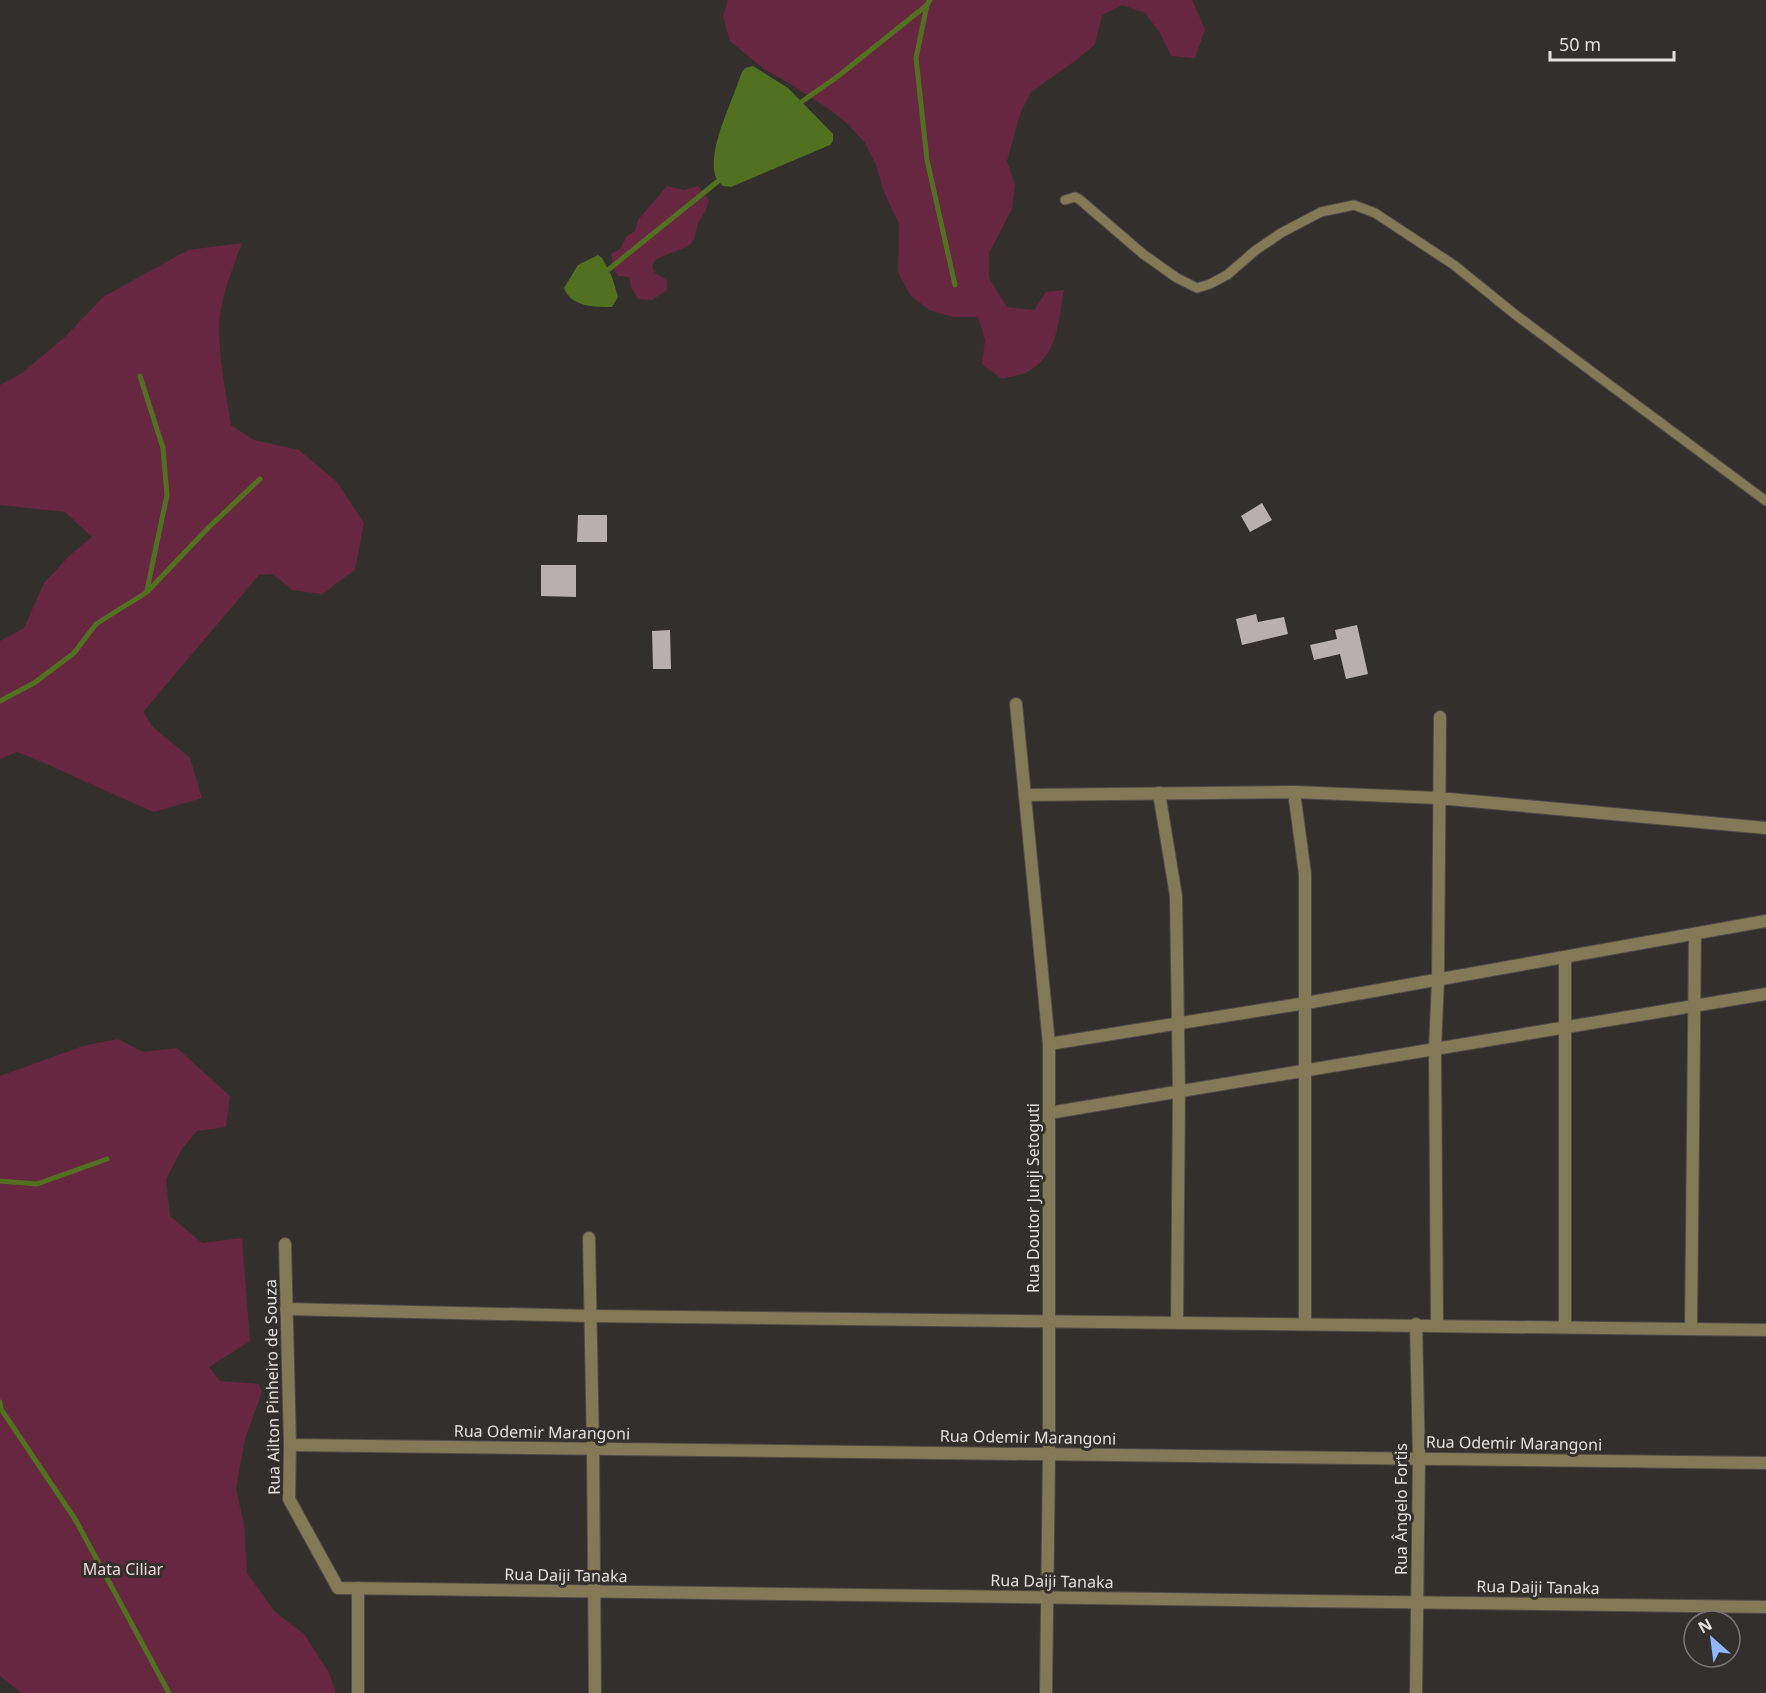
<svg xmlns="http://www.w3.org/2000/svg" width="1766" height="1693" font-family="'Noto Sans',sans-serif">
  <rect width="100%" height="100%" fill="#332f2c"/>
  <g fill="#682740">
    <path d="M728,0H1192L1205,29L1195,58L1171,56L1160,33L1145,13L1122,5L1102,15L1095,44L1079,58L1031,92L1020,114L1007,161L1015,185L1012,209L989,253V278L1007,307L1034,310L1046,292L1064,290C1058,321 1059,357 1025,373C1018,376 1009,377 1002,379L982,364L985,340L978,317H953L929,310L910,295L898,272L899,224L883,190L877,167L865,143L848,124L829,109L787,82L764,69L730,41L723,16Z"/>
    <polygon points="667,186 684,190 698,186 709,200 706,210 698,223 694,240 687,247 656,259 652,266 655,273 667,280 667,290 652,300 638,299 631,287 629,277 618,276 614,270 611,254 621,248 626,237 635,231 638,220"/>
    <path d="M242,243C233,267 219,302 219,328C219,360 226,393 231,425L254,440L299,450L337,482L364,523L355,570L322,594L292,590L273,574L259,575L143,712L153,727L190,758L202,798L154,812C108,793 64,770 17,752L0,759V641L24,628L44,583L70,555L92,537L65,512L0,505V385L22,373L66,336L103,297L188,250Z"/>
    <polygon points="118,1039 143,1052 177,1048 230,1096 226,1127 197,1131 182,1149 166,1179 170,1216 202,1243 242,1238 250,1341 209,1367 220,1381 259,1384 262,1392 245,1439 236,1489 244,1524 247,1573 275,1612 304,1634 328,1671 336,1693 21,1693 0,1676 0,1076 83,1046"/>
  </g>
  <g fill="#517121">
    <path d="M753,66L788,88L833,134V141L830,145L731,187L723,186C720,183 716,179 715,175C708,147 733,101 741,74L745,68Z"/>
    <path d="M598,255L602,258L612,277L618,297L612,307C594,307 571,307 564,288L578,265Z"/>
  </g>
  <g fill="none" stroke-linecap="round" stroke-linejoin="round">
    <g stroke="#517121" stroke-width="5">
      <polyline points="930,0 927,5 916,58 927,160 955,285"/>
      <polyline points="797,105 837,77 927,5"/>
      <polyline points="603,274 722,178"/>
      <polyline points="140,376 163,448 167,495 147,590"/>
      <polyline points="0,701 34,683 74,653 96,624 147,592 208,528 260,479"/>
      <polyline points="0,1181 37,1184 107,1159"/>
      <polyline points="0,1402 1,1409 75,1519 169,1693"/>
    </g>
  </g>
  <g fill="#b7b0af">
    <polygon points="1262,503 1272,520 1250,532 1241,516"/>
    <polygon points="578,515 607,515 607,542 577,542"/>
    <polygon points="541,565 576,565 576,597 541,596"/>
    <polygon points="1256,614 1258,622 1284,617 1288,634 1242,645 1236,619"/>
    <polygon points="1357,625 1368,674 1346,679 1340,654 1314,660 1310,645 1337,639 1335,630"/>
    <polygon points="670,630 671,669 653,669 652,631"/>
  </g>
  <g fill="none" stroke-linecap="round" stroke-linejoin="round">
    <defs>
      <polyline id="service" points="1065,200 1075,197 1079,199 1143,254 1177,278 1197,288 1210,284 1227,275 1256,250 1281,233 1321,212 1354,205 1375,213 1454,265 1517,316 1766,501"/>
      <g id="minor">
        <polyline points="1016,704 1049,1044 1049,1454 1046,1693"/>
        <polyline points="1294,792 1305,874 1305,1323"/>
        <polyline points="1159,793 1176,896 1179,1092 1177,1322"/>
        <polyline points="1026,795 1294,792 1438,798 1766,828"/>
        <polyline points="1565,957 1565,1327"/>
        <polyline points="1049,1044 1306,1003 1766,921"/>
        <polyline points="1049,1113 1766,994"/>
        <polyline points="589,1238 593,1449 595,1693"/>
        <polyline points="285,1244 290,1445 289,1499 338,1588 1766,1607"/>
        <polyline points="286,1309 591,1316 1766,1330"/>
        <polyline points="1437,1325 1435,1049 1438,980 1440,717"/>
        <polyline points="1691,1329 1695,934"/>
        <polyline points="290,1445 1766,1463"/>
        <polyline points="358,1588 358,1693"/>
        <polyline points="1416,1693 1419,1459 1416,1324"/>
      </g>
    </defs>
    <use href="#service" stroke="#4f4b48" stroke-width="11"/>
    <use href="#minor" stroke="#4f4b48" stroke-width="14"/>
    <use href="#service" stroke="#827956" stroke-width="9"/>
    <use href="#minor" stroke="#827956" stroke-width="12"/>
  </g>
  <g text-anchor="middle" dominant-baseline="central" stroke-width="6" stroke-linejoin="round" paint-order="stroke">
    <g font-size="16" fill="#e2dfdd" stroke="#332f2c">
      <text transform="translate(1033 1198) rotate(-90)">Rua Doutor Junji Setoguti</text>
      <text transform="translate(272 1387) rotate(-91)">Rua Ailton Pinheiro de Souza</text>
      <text transform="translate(542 1432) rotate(1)">Rua Odemir Marangoni</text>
      <text transform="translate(1028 1437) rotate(1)">Rua Odemir Marangoni</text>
      <text transform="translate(1514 1443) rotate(1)">Rua Odemir Marangoni</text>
      <text transform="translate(1401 1509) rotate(-90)">Rua Ângelo Fortis</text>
      <text transform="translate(566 1575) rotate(1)">Rua Daiji Tanaka</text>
      <text transform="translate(1052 1581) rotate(1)">Rua Daiji Tanaka</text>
      <text transform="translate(1538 1587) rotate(1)">Rua Daiji Tanaka</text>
    </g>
    <g font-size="16" fill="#efd7de" stroke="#332f2c">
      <text x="123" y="1569">Mata Ciliar</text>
    </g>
  </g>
  <g transform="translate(1712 1639) rotate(332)"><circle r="28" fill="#332f2c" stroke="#797573" stroke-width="1.5"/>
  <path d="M0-4.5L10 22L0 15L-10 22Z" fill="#91b8fd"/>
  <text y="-9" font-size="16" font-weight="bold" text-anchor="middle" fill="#e2dfdd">N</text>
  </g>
  <path d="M1550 51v9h124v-9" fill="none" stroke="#e2dfdd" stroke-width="3"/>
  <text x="1559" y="51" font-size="18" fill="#e2dfdd" stroke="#332f2c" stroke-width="4.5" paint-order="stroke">50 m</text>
</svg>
